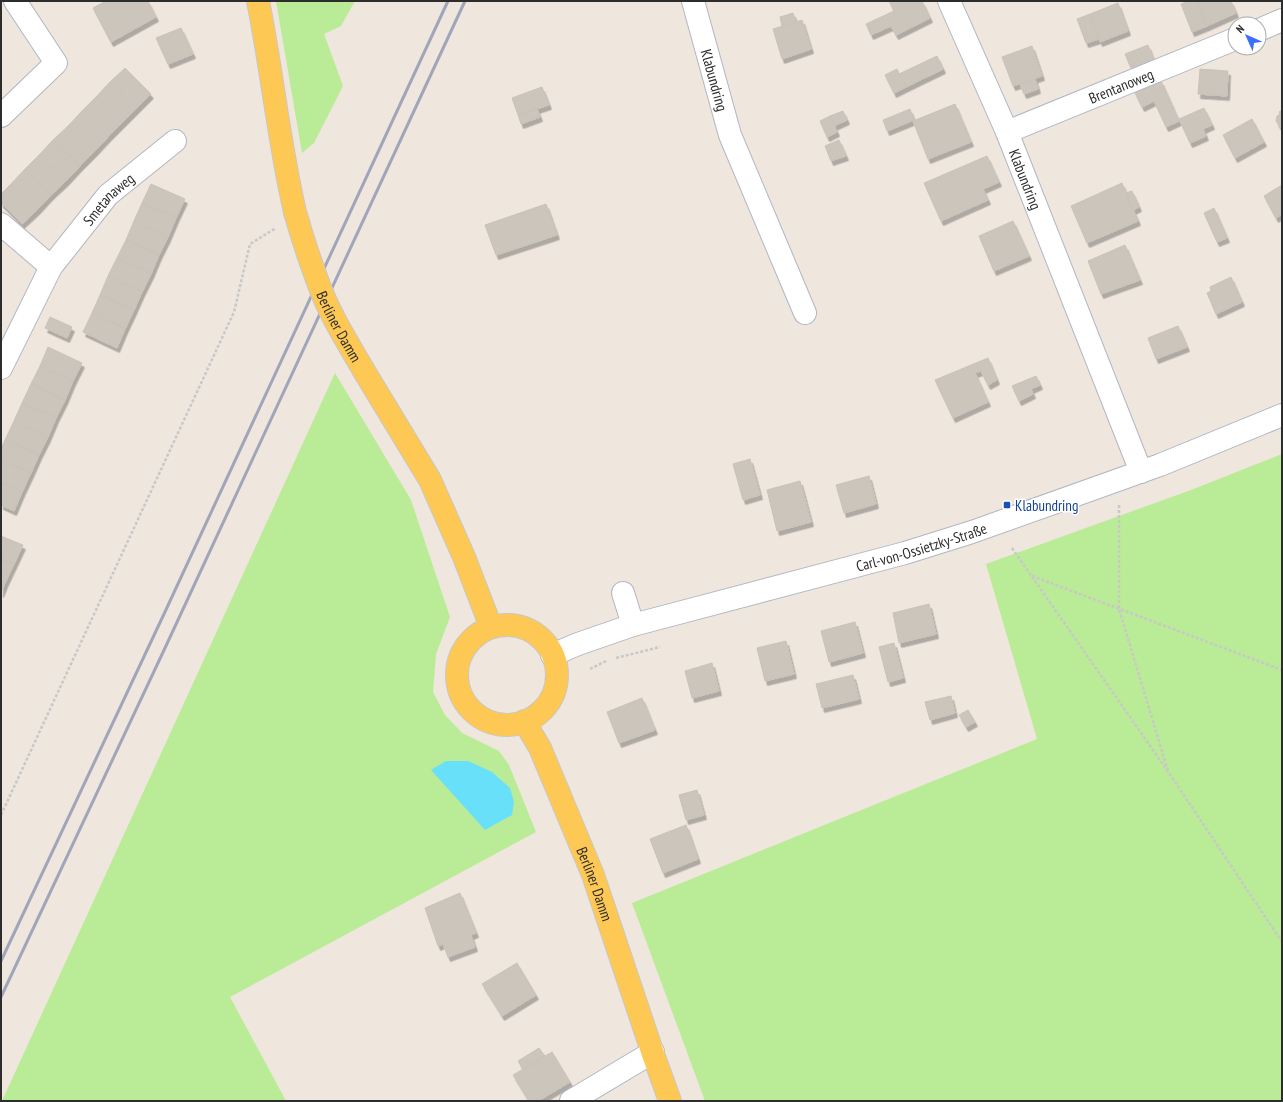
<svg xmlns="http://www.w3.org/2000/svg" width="1283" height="1102" font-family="'PT Sans Narrow',sans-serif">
  <defs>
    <filter id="shadow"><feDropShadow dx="2.5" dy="4.5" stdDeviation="0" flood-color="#0004"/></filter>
  </defs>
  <rect width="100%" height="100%" fill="#efe6de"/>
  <g fill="#baeb96">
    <polygon points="276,1 355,1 341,26 324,34 343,86 314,143 302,153"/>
    <polygon points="335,373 411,500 450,617 436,654 433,692 445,715 462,733 499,751 509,765 536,832 230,997 286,1101 2,1101"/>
    <polygon points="1282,454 1282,1101 705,1101 632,903 1037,739 986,564 1191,490"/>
  </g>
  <polygon fill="#68e0fa" points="446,761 468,761 492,772 510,788 514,802 512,815 485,830 431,770"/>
  <g fill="#cbc5bc" stroke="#cbc2b7" filter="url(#shadow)">
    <polygon points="106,1 148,1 156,17 111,42 93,8"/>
    <polygon points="889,1 922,1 930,18 896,35 891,26 871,35 866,24 894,11"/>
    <polygon points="1189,1 1197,1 1207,26 1192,32 1181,4"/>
    <polygon points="1197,1 1231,1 1236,13 1207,26"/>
    <polygon points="1118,3 1128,31 1100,42 1090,14"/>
    <polygon points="793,13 796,22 782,26 780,17"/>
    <polygon points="1090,14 1099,39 1086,43 1077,19"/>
    <polygon points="802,20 811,49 782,59 773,29"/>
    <polygon points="181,28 193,54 168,64 156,38"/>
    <polygon points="1148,45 1156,66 1134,75 1125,54"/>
    <polygon points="1032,46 1042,76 1013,86 1002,57"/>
    <polygon points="937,56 943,69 906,87 899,74"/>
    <polygon points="125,68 151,94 137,108 110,82"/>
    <polygon points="897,69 906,87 894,93 885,75"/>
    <polygon points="1200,69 1228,71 1227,96 1198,94"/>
    <polygon points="1035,79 1038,89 1024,94 1020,84"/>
    <polygon points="1161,81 1179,121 1166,127 1154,101 1142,107 1135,93"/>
    <polygon points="110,82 137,108 122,123 96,97"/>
    <polygon points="542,87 549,105 518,115 512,98"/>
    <polygon points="96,97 122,123 108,137 82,111"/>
    <polygon points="955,104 971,142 928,159 913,121"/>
    <polygon points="1204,108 1212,125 1203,129 1206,136 1190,143 1179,119"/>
    <polygon points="537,109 540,117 521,124 518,115"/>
    <polygon points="910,109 914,120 887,131 883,120"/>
    <polygon points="1282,110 1282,128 1280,127 1276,121 1277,116 1280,114 1279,112"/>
    <polygon points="82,111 108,137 94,152 68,126"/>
    <polygon points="843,111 847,120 834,126 830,116"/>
    <polygon points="830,116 837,132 827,137 820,121"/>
    <polygon points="1252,119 1264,142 1235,158 1223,135"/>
    <polygon points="68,126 94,152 80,166 53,140"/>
    <polygon points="53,140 80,166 66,181 39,155"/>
    <polygon points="839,140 846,156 831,161 825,146"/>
    <polygon points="39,155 66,181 51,195 25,169"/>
    <polygon points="987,156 999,182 983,189 988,200 941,221 924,183"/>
    <polygon points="25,169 51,195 37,210 11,184"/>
    <polygon points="1122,183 1138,221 1087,243 1071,206"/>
    <polygon points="11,184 37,210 22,224 1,203 1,194"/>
    <polygon points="151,184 185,199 176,218 142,203"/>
    <polygon points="1282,185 1282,214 1276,218 1264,196"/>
    <polygon points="1132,191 1139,207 1133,210 1126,193"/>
    <polygon points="142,203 176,218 168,237 134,221"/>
    <polygon points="546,204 557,235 496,255 485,225"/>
    <polygon points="1214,208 1227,238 1217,242 1204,213"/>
    <polygon points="134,221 168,237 159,255 126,240"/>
    <polygon points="1013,221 1029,256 994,271 979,236"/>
    <polygon points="126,240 159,255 151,274 117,258"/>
    <polygon points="1125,245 1140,280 1101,294 1088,261"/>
    <polygon points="117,258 151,274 142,292 108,276"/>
    <polygon points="108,276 142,292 134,310 100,295"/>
    <polygon points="1231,277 1242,302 1216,314 1207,293 1211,291 1210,287"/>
    <polygon points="100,295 134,310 125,329 92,313"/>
    <polygon points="92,313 125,329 117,348 83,332"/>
    <polygon points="50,317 72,327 67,338 45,328"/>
    <polygon points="1178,326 1187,347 1156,359 1148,338"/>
    <polygon points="48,347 82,363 73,381 40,366"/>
    <polygon points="988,358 997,380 988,385 981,371 975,373 988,402 953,418 935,380"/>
    <polygon points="40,366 73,381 65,400 31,384"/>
    <polygon points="1036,376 1040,385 1031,389 1033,394 1019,401 1012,386"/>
    <polygon points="31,384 65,400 56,418 22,403"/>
    <polygon points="22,403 56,418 48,437 14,421"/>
    <polygon points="14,421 48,437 39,455 5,440"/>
    <polygon points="5,440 39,455 31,473 1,460 1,449"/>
    <polygon points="750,459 760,495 743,500 733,464"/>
    <polygon points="1,460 31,473 22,492 1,482"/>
    <polygon points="869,476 876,504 844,513 836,485"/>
    <polygon points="800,481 811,522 777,531 767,490"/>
    <polygon points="1,482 22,492 14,511 1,505"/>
    <polygon points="1,536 23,545 14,564 1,559"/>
    <polygon points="1,559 14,564 5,583 1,581"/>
    <polygon points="1,581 5,583 1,593"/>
    <polygon points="929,604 936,634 899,643 893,613"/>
    <polygon points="855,622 863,653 829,662 821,631"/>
    <polygon points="786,641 794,674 765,681 757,648"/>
    <polygon points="894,643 903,678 888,682 879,647"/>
    <polygon points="712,663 719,691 692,698 685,671"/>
    <polygon points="853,675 859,699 822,708 816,684"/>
    <polygon points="951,696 955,713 930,720 925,702"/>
    <polygon points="642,698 655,730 619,743 607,712"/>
    <polygon points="968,710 975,722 966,727 959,715"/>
    <polygon points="697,790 704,815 686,820 679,795"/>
    <polygon points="686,825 698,859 663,873 650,839"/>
    <polygon points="460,893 476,933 471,935 475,947 448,957 443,944 438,946 425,908"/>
    <polygon points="517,963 536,995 502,1016 482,984"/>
    <polygon points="539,1048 545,1056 523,1069 518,1061"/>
    <polygon points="552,1052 570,1082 538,1101 529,1101 513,1075"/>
  </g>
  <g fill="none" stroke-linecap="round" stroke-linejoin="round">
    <defs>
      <g id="minor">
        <path id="s1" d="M693,1L730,135L805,313"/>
        <path id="s2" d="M949,1L1007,132L1141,472"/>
        <polyline points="1259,30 1282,20"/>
        <polyline points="1,116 56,63 15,1"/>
        <path id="s3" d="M1007,132L1235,39"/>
        <polyline points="1,224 51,267"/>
        <path id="s4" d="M1,368L51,267L108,195L175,141"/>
        <polyline points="623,593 633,625"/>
        <path id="s5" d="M552,655L578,644L633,625L905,553L972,532L1160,465L1282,415"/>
        <polyline points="571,1101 653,1052"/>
      </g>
      <g id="major">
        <path d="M258,1C272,71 279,143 295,212"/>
        <polyline points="364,371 430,480 464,557 491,627"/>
        <circle cx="507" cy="675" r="50"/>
        <path id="s6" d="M524,721L540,748L593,875L653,1054L670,1101"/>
      </g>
    </defs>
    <use href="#minor" stroke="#b2b6c1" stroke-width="24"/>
    <use href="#major" stroke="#c8c8c8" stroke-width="24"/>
    <g stroke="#c8c8c8" stroke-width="2.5" stroke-dasharray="3 2" stroke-linecap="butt">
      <polyline points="1119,505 1119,609 1168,771"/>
      <polyline points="1012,548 1169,773 1282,942"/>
      <polyline points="1032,576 1282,670"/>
      <polyline points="616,658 660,647"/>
      <polyline points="590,669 606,661"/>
      <polyline points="1,815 234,312 250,244 276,228"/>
    </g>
    <use href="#minor" stroke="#fff" stroke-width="22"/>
    <use href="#major" stroke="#fec854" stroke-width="22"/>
    <g stroke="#a0a5b9" stroke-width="3">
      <polyline points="1,961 164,614 448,1"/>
      <polyline points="1,997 165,648 465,1"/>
    </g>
    <defs>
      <g id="major-bridge">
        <path id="s7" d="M295,212C302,237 310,261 319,285C330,315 348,343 364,371"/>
      </g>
    </defs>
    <use href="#major-bridge" stroke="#c8c8c8" stroke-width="24" stroke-linecap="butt"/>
    <use href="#major-bridge" stroke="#fec854" stroke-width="22"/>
  </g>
  <rect fill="#1a4fb4" stroke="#fff" stroke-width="1.5" x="1003" y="501" width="8" height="8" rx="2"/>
  <g text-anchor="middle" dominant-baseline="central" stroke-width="3" stroke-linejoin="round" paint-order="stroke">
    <g font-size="15" fill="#2d2d2d" stroke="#fff">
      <text stroke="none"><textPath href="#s1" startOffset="82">Klabundring</textPath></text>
      <text stroke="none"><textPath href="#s3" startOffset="123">Brentanoweg</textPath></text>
      <text stroke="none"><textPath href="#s2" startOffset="194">Klabundring</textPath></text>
      <text stroke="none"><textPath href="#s4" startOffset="202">Smetanaweg</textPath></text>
      <text stroke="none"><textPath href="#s7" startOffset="123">Berliner Damm</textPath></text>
      <text stroke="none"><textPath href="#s5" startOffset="385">Carl-von-Ossietzky-Straße</textPath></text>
      <text stroke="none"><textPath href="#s6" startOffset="178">Berliner Damm</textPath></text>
    </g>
    <g font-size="15" fill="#164399" stroke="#fff" text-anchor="start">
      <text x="1015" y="505">Klabundring</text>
    </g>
  </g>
  <rect width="1283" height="1102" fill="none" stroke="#2d2d2d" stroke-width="4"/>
  <g transform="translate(1247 36) rotate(315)"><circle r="19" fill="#ffffff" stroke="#ababab"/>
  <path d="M0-3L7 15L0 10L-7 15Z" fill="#3b70ff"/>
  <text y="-6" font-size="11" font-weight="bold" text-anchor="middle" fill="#2d2d2d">N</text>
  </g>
</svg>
